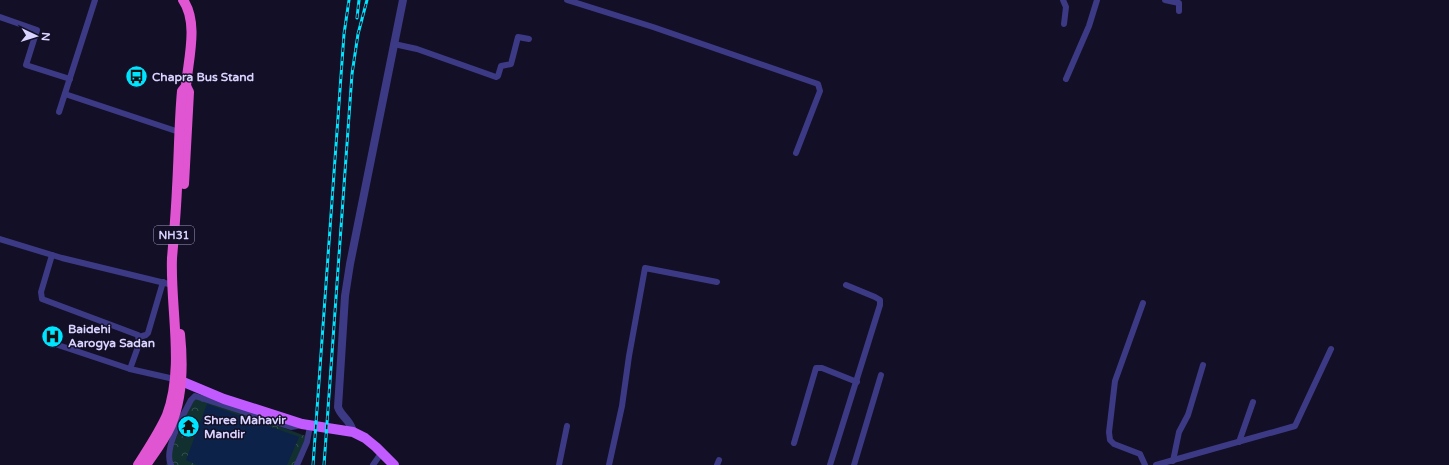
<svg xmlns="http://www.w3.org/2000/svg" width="1449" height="465" font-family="'Varela Round',sans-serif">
  <defs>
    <pattern id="forest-crowns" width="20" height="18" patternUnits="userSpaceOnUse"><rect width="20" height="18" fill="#12302f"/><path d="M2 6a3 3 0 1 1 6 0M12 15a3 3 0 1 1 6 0" fill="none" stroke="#344d4e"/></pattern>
  </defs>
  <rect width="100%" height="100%" fill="#130f26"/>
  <polygon fill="url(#forest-crowns)" points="198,396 308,437 296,465 166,465 190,402"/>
  <polygon fill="#0c2248" points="207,404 299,437 287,465 197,465 186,460"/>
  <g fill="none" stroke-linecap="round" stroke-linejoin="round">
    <g stroke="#3d3a85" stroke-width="6">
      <polyline points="567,0 653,27 818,84 820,91 796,153"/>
      <polyline points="1063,0 1066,7 1064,24"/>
      <polyline points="1165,0 1179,3 1179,11"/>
      <polyline points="0,17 37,30 26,65 70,79"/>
      <polyline points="394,44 417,49 496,77 498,76 501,66 511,64 518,37 529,39"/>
      <polyline points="1066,79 1089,26 1097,0"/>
      <polyline points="65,94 179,132"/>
      <polyline points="59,112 95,0"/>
      <polyline points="0,239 62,258 173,285"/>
      <polyline points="52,255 41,292 42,299 138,335 139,344 130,369"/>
      <polyline points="1143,303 1115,381 1109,432 1110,440 1114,444 1140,454 1145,465"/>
      <polyline points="139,337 146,335 148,333 163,282"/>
      <polyline points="58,345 130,369 174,379"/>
      <polyline points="1239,442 1253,402"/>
      <polyline points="794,443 816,368 822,368 857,382"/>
      <polyline points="1173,461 1179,432 1188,415 1203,365"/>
      <path d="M171,465C163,450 183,415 191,400L195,396L291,427L302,425"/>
      <polyline points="297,465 307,442 310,426"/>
      <polyline points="373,465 382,452"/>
      <polyline points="559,465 567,426"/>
      <polyline points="609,465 622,406 629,356 645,268 717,282"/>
      <polyline points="717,465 719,460"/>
      <polyline points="830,465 880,305 880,300 875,297 846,285"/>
      <polyline points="854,465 881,375"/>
      <polyline points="1156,465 1295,426 1331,349"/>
    </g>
    <path stroke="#3d3a85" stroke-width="8" d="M353,432C351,420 341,417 338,407L345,296L350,264L403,0"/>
    <polyline stroke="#c25bff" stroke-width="10" points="181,381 224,399 302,424 353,432 365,438 376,447 394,465"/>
    <g stroke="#e055d1" stroke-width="10">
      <polyline points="184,184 189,92 186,86"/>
      <path d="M138,465C148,449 159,433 167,415C185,367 170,308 172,258C174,235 176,211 177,188C179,156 179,124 182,91L186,86C188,60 199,23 183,0"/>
      <path d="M146,465C155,452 165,439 171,425C183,397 183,363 180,334"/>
    </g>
    <defs>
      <g id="rail">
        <polyline points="357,18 359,0"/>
        <polyline points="313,465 344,34 349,0"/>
        <polyline points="324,465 352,74 358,34 367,0"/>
      </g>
    </defs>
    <use href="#rail" stroke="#00e5ff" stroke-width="3"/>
    <use href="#rail" stroke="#130f26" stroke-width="1.5" stroke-dasharray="4.5" stroke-linecap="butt"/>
  </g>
  <defs>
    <symbol id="bus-disc" viewBox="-11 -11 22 22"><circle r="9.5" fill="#00e5ff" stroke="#130f26"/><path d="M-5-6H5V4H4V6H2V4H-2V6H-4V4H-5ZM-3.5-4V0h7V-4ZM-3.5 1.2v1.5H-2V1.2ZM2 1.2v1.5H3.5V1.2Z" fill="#111"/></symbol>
    <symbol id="hospital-disc" viewBox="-11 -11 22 22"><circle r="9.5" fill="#00e5ff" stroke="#130f26"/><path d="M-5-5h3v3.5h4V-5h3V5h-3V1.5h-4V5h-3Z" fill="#111"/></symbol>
    <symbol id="temple-disc" viewBox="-11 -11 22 22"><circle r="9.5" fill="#00e5ff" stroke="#130f26"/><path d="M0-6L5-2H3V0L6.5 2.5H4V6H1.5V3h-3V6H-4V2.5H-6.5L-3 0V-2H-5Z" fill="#111"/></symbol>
  </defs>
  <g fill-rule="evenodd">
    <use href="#bus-disc" x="124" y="64" width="25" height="25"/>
    <use href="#hospital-disc" x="40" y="324" width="25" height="25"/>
    <use href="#temple-disc" x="176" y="414" width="25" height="25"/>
  </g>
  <g text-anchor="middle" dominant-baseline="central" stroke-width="3" stroke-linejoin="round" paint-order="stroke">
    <rect fill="#130f26" stroke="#9e99be" stroke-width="1" x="154" y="226" width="40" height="18" rx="3"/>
    <g font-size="11" font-weight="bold" fill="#d9d4ff">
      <text x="174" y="235">NH31</text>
    </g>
    <g font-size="12" font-weight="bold" fill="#d9d4ff" stroke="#130f26" text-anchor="start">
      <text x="152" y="77">Chapra Bus Stand</text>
      <text x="68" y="329">Baidehi<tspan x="68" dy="14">Aarogya Sadan</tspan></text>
      <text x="204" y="420">Shree Mahavir<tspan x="204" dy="14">Mandir</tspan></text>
    </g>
  </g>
  <g transform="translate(36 36) rotate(94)" stroke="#130f26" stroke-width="3" paint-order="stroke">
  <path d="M0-3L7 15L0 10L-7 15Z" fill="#d9d4ff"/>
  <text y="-6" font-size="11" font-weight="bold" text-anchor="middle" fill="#d9d4ff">N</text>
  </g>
</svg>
